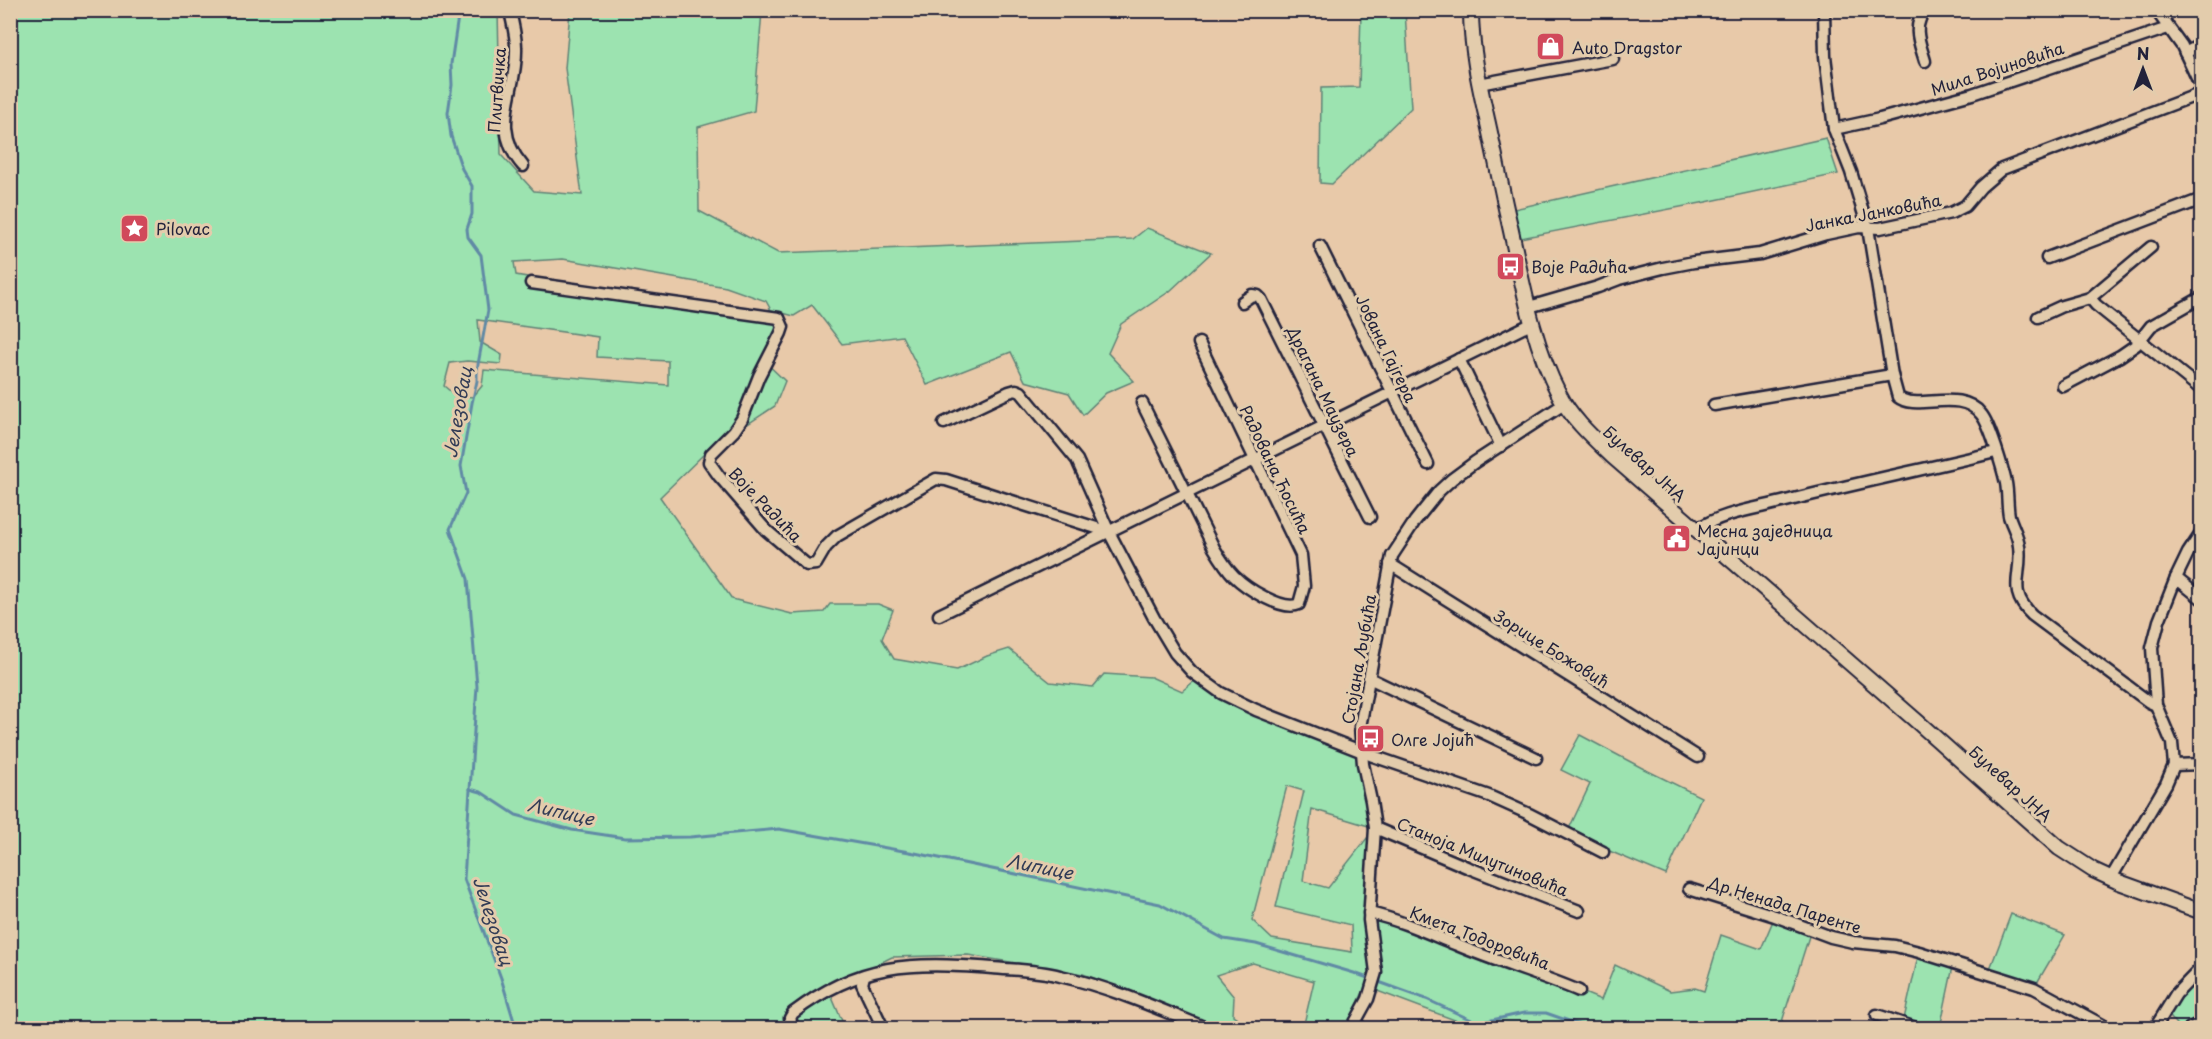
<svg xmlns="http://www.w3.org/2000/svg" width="2212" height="1039" font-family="'Playpen Sans',sans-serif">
  <rect width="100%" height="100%" fill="#e8c9a9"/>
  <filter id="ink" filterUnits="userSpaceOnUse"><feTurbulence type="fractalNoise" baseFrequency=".0167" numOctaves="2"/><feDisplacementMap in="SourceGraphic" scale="12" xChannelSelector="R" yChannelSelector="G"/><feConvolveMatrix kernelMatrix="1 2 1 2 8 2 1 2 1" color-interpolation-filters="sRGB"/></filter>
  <g filter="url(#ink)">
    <g fill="#9ce3b0" stroke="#5f8276" stroke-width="1.5" fill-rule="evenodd">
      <path d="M10,11H498L501,155L534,191L582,195L565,68L570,11H762L754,111L698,127L699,211L778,253L1133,239L1147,228L1211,253L1170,291L1121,324L1108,353L1134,381L1106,393L1083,415L1069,393L1025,381L1011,352L927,385L902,336L842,344L812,305L794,316L771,310L766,301L726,287L563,259L514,262L516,275L776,320L781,328L762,359L785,381L775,406L707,451L660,497L732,599L792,614L824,612L830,604H878L893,610L882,639L894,659L957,670L987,656L1009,649L1050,682L1093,687L1104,674L1151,677L1182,691L1197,679L1241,703L1361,752L1375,828L1370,913L1541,975L1601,1000L1615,965L1670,991L1695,988L1704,991L1721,935L1761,949L1775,916L1811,930L1780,1028H1476L1372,989L1376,970L1370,931V969L1365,988L1346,1028H1303L1314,981L1253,963L1216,975L1234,997L1233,1015L1252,1028H1219L1174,1008L1083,974L968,955L892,957L828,988L845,1028H11ZM478,320L598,337L597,357L668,361V385L484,370L482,386L473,397L455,395L444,386L450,363L467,361L501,364L502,355L480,342ZM1287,786L1304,791L1276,907L1351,925L1352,952L1272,939L1252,920ZM1312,809L1375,828L1328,888L1303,881Z"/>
      <polygon points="1361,11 1405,11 1411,108 1332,184 1320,183 1321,88 1359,87"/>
      <polygon points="1826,138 1838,174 1706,202 1521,238 1514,209"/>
      <polygon points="1580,735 1644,769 1701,797 1666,875 1567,833 1590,784 1561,770"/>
      <polygon points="2011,914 2065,935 2034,988 1988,974"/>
      <polygon points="1919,952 1954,962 1940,1028 1902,1028"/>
      <polygon points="2201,972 2201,1017 2179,1028 2167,1013"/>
    </g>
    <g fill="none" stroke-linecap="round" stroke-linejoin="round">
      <g stroke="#618aa5" stroke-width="3">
        <polyline points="459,10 451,64 452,85 448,113 451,136 462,169 472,186 472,214 467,229 468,237 481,255 488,310 477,370 477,381 472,403 461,466 466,493 450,529 468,579 477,686 464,879 501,978 516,1028"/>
        <polyline points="470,789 481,792 516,815 572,830 625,838 690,837 779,829 915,853 1160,904 1224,939 1256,944 1354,973 1426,999 1478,1023 1524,1013 1546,1013 1589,1028"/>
      </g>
      <defs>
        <g id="minor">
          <path d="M510,10C512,22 516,35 516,47C518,92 488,126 523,166"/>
          <path d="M1824,10L1825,56L1834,129L1851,172L1868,228L1892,375L1898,397C1916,412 1960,387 1981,414C1990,424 2003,470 2006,483C2008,494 2007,505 2009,516C2012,526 2018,535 2019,546C2023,576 2006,590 2032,615L2149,702L2156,705"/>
          <polyline points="2156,10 2182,46 2202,89"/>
          <polyline points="2185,53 2202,44"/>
          <path d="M1925,61C1920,44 1911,25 1926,10"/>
          <polyline points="1479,84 1613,59"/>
          <polyline points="1834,129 1880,119 1972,94 2168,28"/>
          <polyline points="1320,246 1428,464"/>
          <polyline points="2047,258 2202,199"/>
          <polyline points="531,283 779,318 783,327 781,333 759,376 742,419 734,431 711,454 709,462 719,476 766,530 807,565 816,564 826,547 837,536 936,479 946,480 1109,532"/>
          <polyline points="2090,298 2096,305 2202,390"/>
          <polyline points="1242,302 1252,295 1258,296 1261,299 1370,517"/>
          <polyline points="1529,307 1598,287 1619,279 1663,268 1694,262 1760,254 1826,234 1859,227 1880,228 1951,213 1965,206 1981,187 2002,169 2202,93"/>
          <polyline points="2038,317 2062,306 2090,298 2151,247"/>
          <polyline points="1459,359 1501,446"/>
          <polyline points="2063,386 2120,356 2136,345 2151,326 2202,297"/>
          <path d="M1142,403L1214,548C1220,558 1226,568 1234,576C1246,588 1283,612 1299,604L1304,586L1301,555L1199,343"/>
          <polyline points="1714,405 1892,375"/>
          <polyline points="944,423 1009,392 1016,390 1021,392 1077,460 1109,532 1154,618 1175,653 1192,672 1221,693 1256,710 1373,756 1489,796 1529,814 1603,852"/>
          <path d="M1696,530C1721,513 1754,509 1782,502C1853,484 1925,469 1996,452"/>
          <polyline points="1390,564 1698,757"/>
          <polyline points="2176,578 2202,599"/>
          <polyline points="939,615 1533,323"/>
          <polyline points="1369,678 1536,758"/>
          <polyline points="2174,765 2202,764"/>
          <polyline points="1375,828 1469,868 1579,911"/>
          <polyline points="2111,878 2166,784 2174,765 2172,743 2156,705 2152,648 2159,621 2176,578 2188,553 2202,532"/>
          <polyline points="1689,889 1775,916 1831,937 1853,942 1895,946 1919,952 2034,988 2108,1028"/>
          <path d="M1369,913C1400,920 1428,933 1457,945C1497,962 1539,974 1579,991"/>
          <polyline points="864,976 862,984 883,1028"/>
          <polyline points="1877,1015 1916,1028"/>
          <path d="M793,1028L790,1018L793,1013C860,962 911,962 992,968C1014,970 1038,970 1060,976C1110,987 1159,1009 1206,1028"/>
          <polyline points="1352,1028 1368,999 1376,972 1369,920 1375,828 1371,801 1363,764 1360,727 1392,556 1415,521 1439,491 1452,479 1475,462 1564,404"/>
          <polyline points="2155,1028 2176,994 2202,967"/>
          <polyline points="2190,1028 2202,1022"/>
        </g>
        <path id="major" d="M1471,10C1471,47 1479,84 1487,119C1494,150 1500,182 1507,213C1521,273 1530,338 1559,394C1571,418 1592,437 1612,456L1920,724L2059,848L2093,870L2119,882L2202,912"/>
      </defs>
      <use href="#minor" stroke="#22223b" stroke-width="15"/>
      <use href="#major" stroke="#22223b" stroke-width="18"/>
      <use href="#minor" stroke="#e3ccac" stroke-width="10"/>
      <use href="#major" stroke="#e3ccac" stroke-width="14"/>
    </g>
  </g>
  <defs>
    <symbol id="shop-square" viewBox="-11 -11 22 22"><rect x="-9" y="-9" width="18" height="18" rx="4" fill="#d1495b" stroke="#e3ccac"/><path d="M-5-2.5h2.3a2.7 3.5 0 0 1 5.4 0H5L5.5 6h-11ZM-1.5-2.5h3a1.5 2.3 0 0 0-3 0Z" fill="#fff"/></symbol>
    <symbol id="sight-square" viewBox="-11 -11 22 22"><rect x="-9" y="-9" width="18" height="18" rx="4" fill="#d1495b" stroke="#e3ccac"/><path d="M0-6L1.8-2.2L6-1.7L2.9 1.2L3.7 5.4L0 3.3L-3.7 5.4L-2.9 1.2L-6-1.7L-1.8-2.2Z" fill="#fff"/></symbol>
    <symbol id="bus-square" viewBox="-11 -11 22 22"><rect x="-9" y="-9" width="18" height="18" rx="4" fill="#d1495b" stroke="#e3ccac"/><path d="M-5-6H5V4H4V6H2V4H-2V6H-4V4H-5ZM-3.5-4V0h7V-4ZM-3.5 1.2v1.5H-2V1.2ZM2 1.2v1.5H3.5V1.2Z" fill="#fff"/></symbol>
    <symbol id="civic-square" viewBox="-11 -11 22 22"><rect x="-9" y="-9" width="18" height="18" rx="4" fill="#d1495b" stroke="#e3ccac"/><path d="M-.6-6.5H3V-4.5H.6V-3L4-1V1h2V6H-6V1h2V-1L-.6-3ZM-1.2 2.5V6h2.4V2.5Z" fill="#fff"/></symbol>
  </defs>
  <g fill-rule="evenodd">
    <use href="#shop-square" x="1534" y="30" width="33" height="33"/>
    <use href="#sight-square" x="118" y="212" width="33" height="33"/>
    <use href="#bus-square" x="1494" y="250" width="33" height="33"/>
    <use href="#civic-square" x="1660" y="522" width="33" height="33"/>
    <use href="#bus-square" x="1354" y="722" width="33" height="33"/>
  </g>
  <g text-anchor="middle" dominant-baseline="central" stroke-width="6" stroke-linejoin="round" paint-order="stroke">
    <g font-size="16" fill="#22223b" stroke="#e3ccac" text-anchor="start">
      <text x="1572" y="47">Auto Dragstor</text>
      <text x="156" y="228">Pilovac</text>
      <text x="1531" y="266">Воје Радића</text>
      <text x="1697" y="530">Месна заједница<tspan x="1697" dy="18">Јајинци</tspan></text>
      <text x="1391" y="739">Олге Јојић</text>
    </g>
    <g font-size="16" fill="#22223b" stroke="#e3ccac">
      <text transform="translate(1997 68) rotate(-18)">Мила Војиновића</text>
      <text transform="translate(496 90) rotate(-86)">Плитвичка</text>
      <text transform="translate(1873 212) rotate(-11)">Јанка Јанковића</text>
      <text transform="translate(1387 348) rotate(64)">Јована Гајгера</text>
      <text transform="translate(1324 391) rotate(64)">Драгана Маузера</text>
      <text transform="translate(1645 463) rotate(42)">Булевар ЈНА</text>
      <text transform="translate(1276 469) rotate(64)">Радована Ћосића</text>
      <text transform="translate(766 504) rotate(46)">Воје Радића</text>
      <text transform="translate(1552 648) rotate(32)">Зорице Божовић</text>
      <text transform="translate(1358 659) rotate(-80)">Стојана Љубића</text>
      <text transform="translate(2011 783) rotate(42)">Булевар ЈНА</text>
      <text transform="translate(1483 856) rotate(22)">Станоја Милутиновића</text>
      <text transform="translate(1785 904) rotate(17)">Др Ненада Паренте</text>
      <text transform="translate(1480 937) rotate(21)">Кмета Тодоровића</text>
    </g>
    <g font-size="18" font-style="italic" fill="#323c56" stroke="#e3ccac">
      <text transform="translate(457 412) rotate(-80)">Јелезовац</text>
      <text transform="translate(561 811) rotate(13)">Липице</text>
      <text transform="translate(1040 866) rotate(11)">Липице</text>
      <text transform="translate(494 921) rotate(72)">Јелезовац</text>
    </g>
  </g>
  <rect width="2212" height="1039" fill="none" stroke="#e3ccac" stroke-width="36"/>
  <rect x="18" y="18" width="2176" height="1003" fill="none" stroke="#22223b" stroke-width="2" filter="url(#ink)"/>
  <g transform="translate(2143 69)" stroke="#e3ccac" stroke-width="4.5" paint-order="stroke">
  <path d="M0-4.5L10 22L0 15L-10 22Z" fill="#22223b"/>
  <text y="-9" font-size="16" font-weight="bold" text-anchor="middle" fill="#22223b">N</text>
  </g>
</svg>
